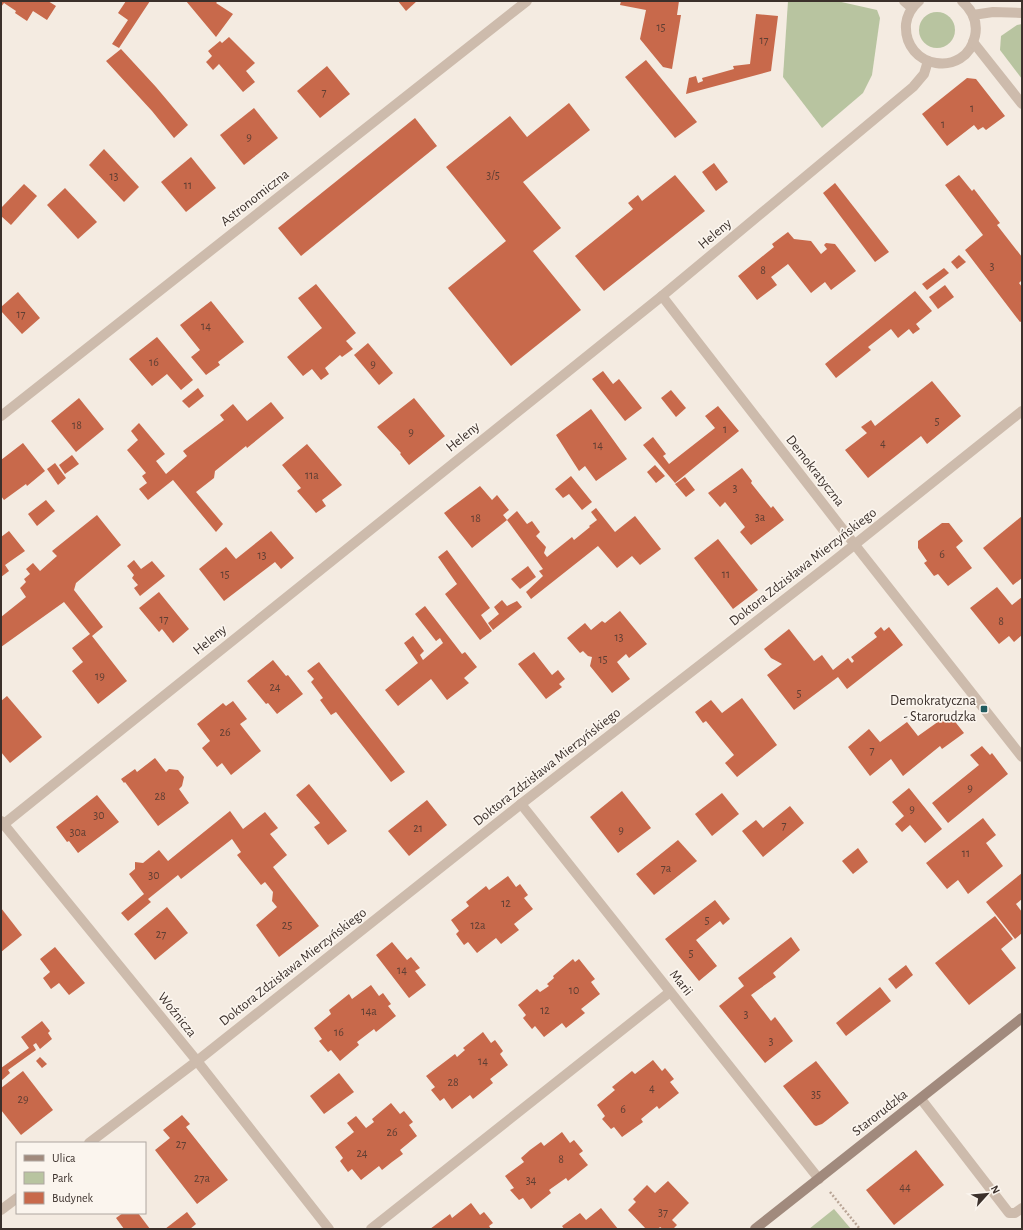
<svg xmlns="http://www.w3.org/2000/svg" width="1023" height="1230" font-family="'Alegreya Sans',sans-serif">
  <rect width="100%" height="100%" fill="#f4ebe1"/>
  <g fill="#b8c4a0">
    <polygon points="788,1 837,1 877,10 880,18 872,75 863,93 822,128 783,77"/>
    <circle cx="937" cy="30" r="18"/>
    <polygon points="1022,24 1022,79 1000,50 1001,36 1017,25"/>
    <polygon points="834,1209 851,1229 809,1229"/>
  </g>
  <g fill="#c8694b">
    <polygon points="1,1 48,1 56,6 47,20 33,11 27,21 15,13 16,11 4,3 1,7"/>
    <polygon points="126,1 150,1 119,48 112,44 128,20 118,13"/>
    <polygon points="186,1 218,1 216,3 233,14 216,37"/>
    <polygon points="398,1 417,1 406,11"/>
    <polygon points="621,1 679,1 677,15 681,15 672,69 663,67 640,39 646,10 620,5"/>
    <polygon points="756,14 778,16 771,71 686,94 689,78 696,76 698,83 703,81 702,78 734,69 733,66 750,64"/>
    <polygon points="229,37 255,63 246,71 255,82 243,92 219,64 213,70 206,62 212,56 208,51 220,41 222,43"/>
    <polygon points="121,49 156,87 188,125 174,138 152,111 106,61"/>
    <polygon points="646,60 697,122 675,138 625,77"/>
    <polygon points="327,66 350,94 320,118 297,91"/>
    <polygon points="967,78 976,79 1005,116 986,130 983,127 978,130 974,125 947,146 922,114"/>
    <polygon points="569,103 590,130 523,182 561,228 533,251 581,310 511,366 448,288 506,241 446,167 510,116 527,137"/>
    <polygon points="254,108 278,138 244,165 220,135"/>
    <polygon points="415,118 437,146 301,256 278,228"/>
    <polygon points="104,149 139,187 124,202 89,165"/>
    <polygon points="191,157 216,188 186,212 161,182"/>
    <polygon points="714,163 728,182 716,191 702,172"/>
    <polygon points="675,175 705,211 604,291 575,256 633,209 628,203 638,195 642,201"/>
    <polygon points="959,175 972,191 974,189 1000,223 997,225 1022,257 1022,280 1019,283 1022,287 1022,321 1020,322 965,250 983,235 945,185"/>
    <polygon points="835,183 889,252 875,262 823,193"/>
    <polygon points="24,184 37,196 11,225 1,216 1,208"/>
    <polygon points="65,188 97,222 78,239 47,205"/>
    <polygon points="788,232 794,239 811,241 821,254 827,249 824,245 826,243 835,244 856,271 831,290 825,282 811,293 788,264 771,277 777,285 757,300 738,276 774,247 772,244"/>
    <polygon points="959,255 966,262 957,269 951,262"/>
    <polygon points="944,268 949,273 927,290 922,284"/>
    <polygon points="316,284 356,333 346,341 353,349 342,357 340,355 325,368 329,374 321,380 312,369 303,376 287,357 322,328 298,298"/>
    <polygon points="945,285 954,297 938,309 929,297"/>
    <polygon points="915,291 932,311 916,324 920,329 913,334 909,329 898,338 891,329 868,347 871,350 836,378 825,364"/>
    <polygon points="18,292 40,318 22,334 1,311 1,307"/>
    <polygon points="211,301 244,342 218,362 220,365 206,375 191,357 200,350 180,325"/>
    <polygon points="157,337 193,380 181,390 167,374 152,386 129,359"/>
    <polygon points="368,343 393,373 379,385 354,355"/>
    <polygon points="603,371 613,384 619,379 642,408 625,421 592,379"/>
    <polygon points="932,381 961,416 927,444 921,436 868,478 845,450 867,433 861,427 871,420 875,426"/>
    <polygon points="198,388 204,396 189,408 182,401"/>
    <polygon points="671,390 686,408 676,417 661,398"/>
    <polygon points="79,398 104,429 76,452 51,421"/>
    <polygon points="414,398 445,436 409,465 400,454 401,453 377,427"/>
    <polygon points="271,402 284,418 247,448 246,446 215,471 214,478 196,492 223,524 216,532 173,480 148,500 139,489 147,483 142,476 146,473 127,450 138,440 131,431 139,423 165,454 156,461 166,474 187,456 183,451 224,420 220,415 233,404 247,421"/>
    <polygon points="718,406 739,431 675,483 643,445 653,437 666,454 663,456 669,464 715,428 705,416"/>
    <polygon points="591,409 627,459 596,481 585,466 579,471 556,435"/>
    <polygon points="23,443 45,471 27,486 26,484 4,500 1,496 1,460"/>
    <polygon points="307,444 342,485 322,500 326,506 316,513 297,491 301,488 282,465"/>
    <polygon points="72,455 79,464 65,474 59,465"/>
    <polygon points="55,463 66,478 58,485 47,469"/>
    <polygon points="655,465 665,476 656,483 647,472"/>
    <polygon points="742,468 752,481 751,483 771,508 773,506 784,520 751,545 740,532 745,527 725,502 720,507 708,493"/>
    <polygon points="571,476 592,502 582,510 569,494 563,498 555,489"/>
    <polygon points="685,477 695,490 686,497 675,484"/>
    <polygon points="480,486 492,500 497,495 509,510 503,515 507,520 472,548 444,513"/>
    <polygon points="46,500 55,511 37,526 28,514"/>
    <polygon points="596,508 615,532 635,516 661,549 640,565 632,556 617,568 598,546 531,599 526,592 543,576 539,571 543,569 507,520 517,511 527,524 532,521 540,532 536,536 546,547 544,553 547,557 572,537 574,540 590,527 589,526 597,520 591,512"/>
    <polygon points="97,515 121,545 76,583 74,590 103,627 92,636 127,681 98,704 72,671 83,662 72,648 90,634 64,602 1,647 1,617 26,597 20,588 26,582 24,579 30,574 26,569 33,563 40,571 57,556 52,551"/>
    <polygon points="1022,516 1022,578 1013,585 983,548"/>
    <polygon points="942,523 949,523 963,541 956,547 972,568 948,586 938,574 934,576 924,563 927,561 918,548 918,541"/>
    <polygon points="9,531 25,551 5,565 9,571 1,577 1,537"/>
    <polygon points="271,531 294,558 281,569 275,562 224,601 199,569 226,547 236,559"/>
    <polygon points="718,539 758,590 733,609 694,558"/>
    <polygon points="447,550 490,608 481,615 492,631 480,640 445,594 457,584 438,557"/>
    <polygon points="134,560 141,569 152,561 165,576 140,596 134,588 138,585 132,578 134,575 127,566"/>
    <polygon points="528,566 536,577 520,589 511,579"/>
    <polygon points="997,587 1012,605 1022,597 1022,635 1014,642 1009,636 999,644 970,608"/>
    <polygon points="159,592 189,629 173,643 162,629 159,632 139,608"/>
    <polygon points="502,600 507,606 517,601 522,607 493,630 488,623 499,614 494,607"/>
    <polygon points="425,606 462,654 465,652 477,667 464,678 469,683 447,700 431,679 398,706 385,690 418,663 404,643 413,636 424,651 420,655 423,660 443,643 440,638 436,641 415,614"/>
    <polygon points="620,611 647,644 629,658 626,654 617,662 630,679 612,693 590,666 592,657 588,656 583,651 580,653 567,638 585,623 591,630 602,621 605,623"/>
    <polygon points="881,627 884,631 889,627 903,645 847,689 838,677 794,710 767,675 782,664 771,658 764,649 789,629 814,661 822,655 833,670 848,658 852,663 854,661 851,657 877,637 874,633"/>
    <polygon points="534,652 552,675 558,670 565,679 559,684 562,687 546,699 518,664"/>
    <polygon points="273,660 286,676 288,675 303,694 277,714 268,703 266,704 247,681"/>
    <polygon points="319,662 405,772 391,782 336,712 331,715 320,700 323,698 311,682 314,679 307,671"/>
    <polygon points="7,696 42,737 10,763 1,752 1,701"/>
    <polygon points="742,698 777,745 737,777 725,763 734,755 706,721 703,723 695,712 711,700 722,713"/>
    <polygon points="233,701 247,719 240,724 261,751 231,775 222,763 217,767 202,748 210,741 197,724 223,703 226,706"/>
    <polygon points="949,714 964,733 942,749 940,746 903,776 891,759 870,776 848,747 869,729 880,742 907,722 918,736"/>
    <polygon points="982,746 990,755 992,753 1008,774 948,823 932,803 979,765 970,755"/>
    <polygon points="155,758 166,772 169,769 178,770 184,777 182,786 179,789 189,803 158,826 125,782 124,783 121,779 135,769 137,772"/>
    <polygon points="309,784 347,831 328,845 314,827 320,823 296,795"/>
    <polygon points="909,788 942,829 925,843 910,825 902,832 895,824 904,816 892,802"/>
    <polygon points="622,791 651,828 618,853 590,817"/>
    <polygon points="722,793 739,814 712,836 695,814"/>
    <polygon points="97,795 119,822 78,853 69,841 67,842 56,827"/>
    <polygon points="427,800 447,825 409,856 388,831"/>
    <polygon points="790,806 804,823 763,857 742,831 756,820 763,828"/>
    <polygon points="230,811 243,829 265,812 278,828 270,834 287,855 273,867 319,926 279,957 256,925 277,907 272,901 273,892 265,882 261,885 237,855 241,852 232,839 181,879 178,875 148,899 151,902 128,921 121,913 144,894 129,874 135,869 135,862 143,863 159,850 168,861"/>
    <polygon points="983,818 996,835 986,843 1003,866 968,894 958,880 947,889 926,863"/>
    <polygon points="678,840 697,861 654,895 636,874"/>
    <polygon points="858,848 868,862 853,874 842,861"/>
    <polygon points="1022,873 1022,899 1016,904 1022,912 1022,933 1015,939 986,902"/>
    <polygon points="508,876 516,887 520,884 528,895 524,898 533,909 514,924 519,930 501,944 496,938 477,953 468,942 464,945 456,934 459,931 451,920 469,906 466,902 486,886 489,890"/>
    <polygon points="715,900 730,919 723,925 720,921 696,940 717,966 699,981 665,939"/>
    <polygon points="167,907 188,933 155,960 134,934"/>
    <polygon points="1,908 22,935 1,952"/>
    <polygon points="995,916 1013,939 1001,949 1016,968 969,1005 935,963"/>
    <polygon points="791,937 800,950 773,973 776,977 751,995 771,1021 775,1017 793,1041 765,1063 719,1006 744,986 738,978"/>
    <polygon points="392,942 407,960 411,957 420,968 415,971 426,985 409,998 376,955"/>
    <polygon points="55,947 85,983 69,995 59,983 51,989 43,978 50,972 40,959"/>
    <polygon points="573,959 575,962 579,959 595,979 591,982 600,994 581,1009 585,1013 566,1028 562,1023 544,1037 535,1026 532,1029 523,1018 526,1015 518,1005 537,989 540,992 549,986 547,984 554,978 553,976"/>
    <polygon points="906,965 913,975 896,989 888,979"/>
    <polygon points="371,985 379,996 383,993 391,1004 388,1006 396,1016 376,1032 374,1029 357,1042 359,1045 340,1061 331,1050 328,1052 319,1041 322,1039 314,1028 331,1014 329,1010 349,994 352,999"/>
    <polygon points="880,987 891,1001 846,1036 836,1023"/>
    <polygon points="42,1021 50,1031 48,1033 52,1039 40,1049 36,1043 33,1045 36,1050 8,1070 10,1073 2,1080 1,1068 29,1048 21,1037"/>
    <polygon points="483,1032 491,1043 495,1040 503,1051 500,1054 508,1065 490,1079 493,1083 473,1099 470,1095 452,1109 444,1098 440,1101 431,1090 435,1087 426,1076 455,1054 457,1057 465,1050 463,1048"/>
    <polygon points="40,1057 47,1064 42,1068 36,1061"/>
    <polygon points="653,1060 662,1071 665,1068 674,1079 670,1082 679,1093 659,1109 657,1106 641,1119 643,1122 622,1137 614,1127 611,1129 602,1119 605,1116 597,1105 615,1090 612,1087 632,1071 635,1074"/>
    <polygon points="816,1061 849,1103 822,1124 816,1126 814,1125 783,1086"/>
    <polygon points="23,1071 53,1110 21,1135 1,1110 1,1088"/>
    <polygon points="339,1073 354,1092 324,1114 310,1096"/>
    <polygon points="391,1103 400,1114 404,1111 413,1122 409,1125 417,1136 400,1150 403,1154 392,1162 382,1170 379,1166 361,1180 352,1169 348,1172 340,1161 343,1158 335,1147 354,1132 347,1123 356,1116 366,1128 374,1122 372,1119"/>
    <polygon points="182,1115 190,1124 186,1127 228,1180 197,1204 155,1150 170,1138 163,1130"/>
    <polygon points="562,1132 570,1143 574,1140 583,1151 579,1154 588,1165 568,1181 566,1178 549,1190 551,1193 531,1209 523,1198 519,1200 510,1190 514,1188 505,1176 524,1162 521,1158 530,1150 541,1142 544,1146"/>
    <polygon points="916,1150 944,1185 894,1225 866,1190"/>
    <polygon points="668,1181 689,1203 672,1220 677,1225 673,1229 663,1229 660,1227 658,1229 646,1229 628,1210 636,1202 633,1199 647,1185 655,1193"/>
    <polygon points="471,1203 480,1215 484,1212 493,1223 489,1226 491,1229 430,1229 450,1214 452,1218"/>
    <polygon points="601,1208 618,1229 564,1229 562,1226 580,1213 586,1220"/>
    <polygon points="187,1212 196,1224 190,1229 165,1229"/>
    <polygon points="123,1213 138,1213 150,1229 124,1229 116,1218"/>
  </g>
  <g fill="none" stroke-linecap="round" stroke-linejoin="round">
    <polyline stroke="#b9a596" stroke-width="2.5" stroke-dasharray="2 2" stroke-linecap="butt" points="830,1192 860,1229"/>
    <polyline stroke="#cdbbac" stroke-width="10" points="921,1099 1009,1213 1015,1213 1022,1208"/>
    <g stroke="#cdbbac" stroke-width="10">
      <polyline points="904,1 912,8"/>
      <path d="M919,1C912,7 907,16 906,24C903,69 966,79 975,36C978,22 972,10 962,1"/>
      <polyline points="973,15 993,12 1022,13"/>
      <polyline points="973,42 1022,104"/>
      <polyline points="662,296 855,545 1022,757"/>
      <polyline points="1,416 527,1"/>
      <polyline points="521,804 819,1179"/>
      <polyline points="1,821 197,1061 329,1229"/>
      <polyline points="4,824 662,296 913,87 924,74 928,61"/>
      <polyline points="89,1143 197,1061 521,804 834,561 1022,411"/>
      <polyline points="1,1210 17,1198"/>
      <polyline points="371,1229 670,992"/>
    </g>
    <polyline stroke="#a18a7d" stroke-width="10" points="755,1229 1022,1018"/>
  </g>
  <rect fill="#1f5a5e" stroke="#fbf5ee" stroke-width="1.5" x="980" y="705" width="8" height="8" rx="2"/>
  <g text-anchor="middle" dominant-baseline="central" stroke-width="3.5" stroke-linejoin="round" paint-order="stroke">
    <g font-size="12" fill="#5e3e33">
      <text x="661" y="27">15</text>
      <text x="764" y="40">17</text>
      <text x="324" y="92">7</text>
      <text x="972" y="108">1</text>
      <text x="943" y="124">1</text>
      <text x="249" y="137">9</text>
      <text x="493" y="175">3/5</text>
      <text x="114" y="176">13</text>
      <text x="188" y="185">11</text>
      <text x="992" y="266">3</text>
      <text x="763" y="270">8</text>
      <text x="21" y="314">17</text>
      <text x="206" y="326">14</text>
      <text x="154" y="362">16</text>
      <text x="373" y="364">9</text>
      <text x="937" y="421">5</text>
      <text x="77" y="425">18</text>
      <text x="725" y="429">1</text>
      <text x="411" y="432">9</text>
      <text x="883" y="443">4</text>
      <text x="598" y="445">14</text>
      <text x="312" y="475">11a</text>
      <text x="735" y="488">3</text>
      <text x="760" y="517">3a</text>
      <text x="476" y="518">18</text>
      <text x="942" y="554">6</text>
      <text x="262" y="555">13</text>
      <text x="225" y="574">15</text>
      <text x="726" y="574">11</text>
      <text x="164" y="619">17</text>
      <text x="1001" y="621">8</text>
      <text x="619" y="637">13</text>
      <text x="603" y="659">15</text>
      <text x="100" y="676">19</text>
      <text x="275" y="687">24</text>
      <text x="799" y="693">5</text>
      <text x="225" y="732">26</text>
      <text x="872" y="750">7</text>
      <text x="970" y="788">9</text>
      <text x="160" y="796">28</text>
      <text x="912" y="809">9</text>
      <text x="99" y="815">30</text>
      <text x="784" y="825">7</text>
      <text x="418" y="828">21</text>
      <text x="621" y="830">9</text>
      <text x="78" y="832">30a</text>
      <text x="966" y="853">11</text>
      <text x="666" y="868">7a</text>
      <text x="154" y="875">30</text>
      <text x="506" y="903">12</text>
      <text x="707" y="920">5</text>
      <text x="287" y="925">25</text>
      <text x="478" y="925">12a</text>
      <text x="161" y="934">27</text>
      <text x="691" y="953">5</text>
      <text x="402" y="970">14</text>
      <text x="574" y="990">10</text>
      <text x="545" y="1010">12</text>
      <text x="369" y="1011">14a</text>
      <text x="746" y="1014">3</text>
      <text x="339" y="1032">16</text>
      <text x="771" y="1041">3</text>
      <text x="483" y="1061">14</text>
      <text x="453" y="1082">28</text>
      <text x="652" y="1088">4</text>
      <text x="816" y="1094">35</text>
      <text x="23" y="1099">29</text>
      <text x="623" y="1109">6</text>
      <text x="392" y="1132">26</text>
      <text x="181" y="1144">27</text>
      <text x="362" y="1153">24</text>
      <text x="561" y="1159">8</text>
      <text x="202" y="1178">27a</text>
      <text x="531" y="1180">34</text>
      <text x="905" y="1187">44</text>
      <text x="663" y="1212">37</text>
    </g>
    <g font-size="14" fill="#3b302b" stroke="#fbf5ee">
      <text transform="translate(255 198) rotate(-38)">Astronomiczna</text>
      <text transform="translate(715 234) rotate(-40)">Heleny</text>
      <text transform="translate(463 437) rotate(-39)">Heleny</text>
      <text transform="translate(815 471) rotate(52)">Demokratyczna</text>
      <text transform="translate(803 567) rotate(-38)">Doktora Zdzisława Mierzyńskiego</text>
      <text transform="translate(210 640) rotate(-39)">Heleny</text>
      <text transform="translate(547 767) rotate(-38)">Doktora Zdzisława Mierzyńskiego</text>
      <text transform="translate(293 967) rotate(-38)">Doktora Zdzisława Mierzyńskiego</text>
      <text transform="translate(681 983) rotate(52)">Marii</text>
      <text transform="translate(177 1015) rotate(51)">Woźnicza</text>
      <text transform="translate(880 1113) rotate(-38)">Starorudzka</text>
    </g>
    <g font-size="14" fill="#3b302b" stroke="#fbf5ee" text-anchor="end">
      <text x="976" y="701">Demokratyczna<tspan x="976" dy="16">- Starorudzka</tspan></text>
    </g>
  </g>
  <rect width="1023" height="1230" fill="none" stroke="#3b302b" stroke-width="4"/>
  <rect x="16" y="1142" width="130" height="72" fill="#fbf5ee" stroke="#aea6a0"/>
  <rect x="24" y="1155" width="20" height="6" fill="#a18a7d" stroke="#aea6a0"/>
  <text x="52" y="1162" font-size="12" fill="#3b302b">Ulica</text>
  <rect x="24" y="1172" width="20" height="12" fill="#b8c4a0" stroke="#aea6a0"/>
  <text x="52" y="1182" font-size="12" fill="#3b302b">Park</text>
  <rect x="24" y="1192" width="20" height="12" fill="#c8694b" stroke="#aea6a0"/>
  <text x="52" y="1202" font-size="12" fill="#3b302b">Budynek</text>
  <g transform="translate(987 1194) rotate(63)" stroke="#fbf5ee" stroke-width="3" paint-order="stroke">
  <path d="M0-3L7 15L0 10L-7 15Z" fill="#3b302b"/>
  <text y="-6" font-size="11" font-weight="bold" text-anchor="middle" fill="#3b302b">N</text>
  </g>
</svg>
